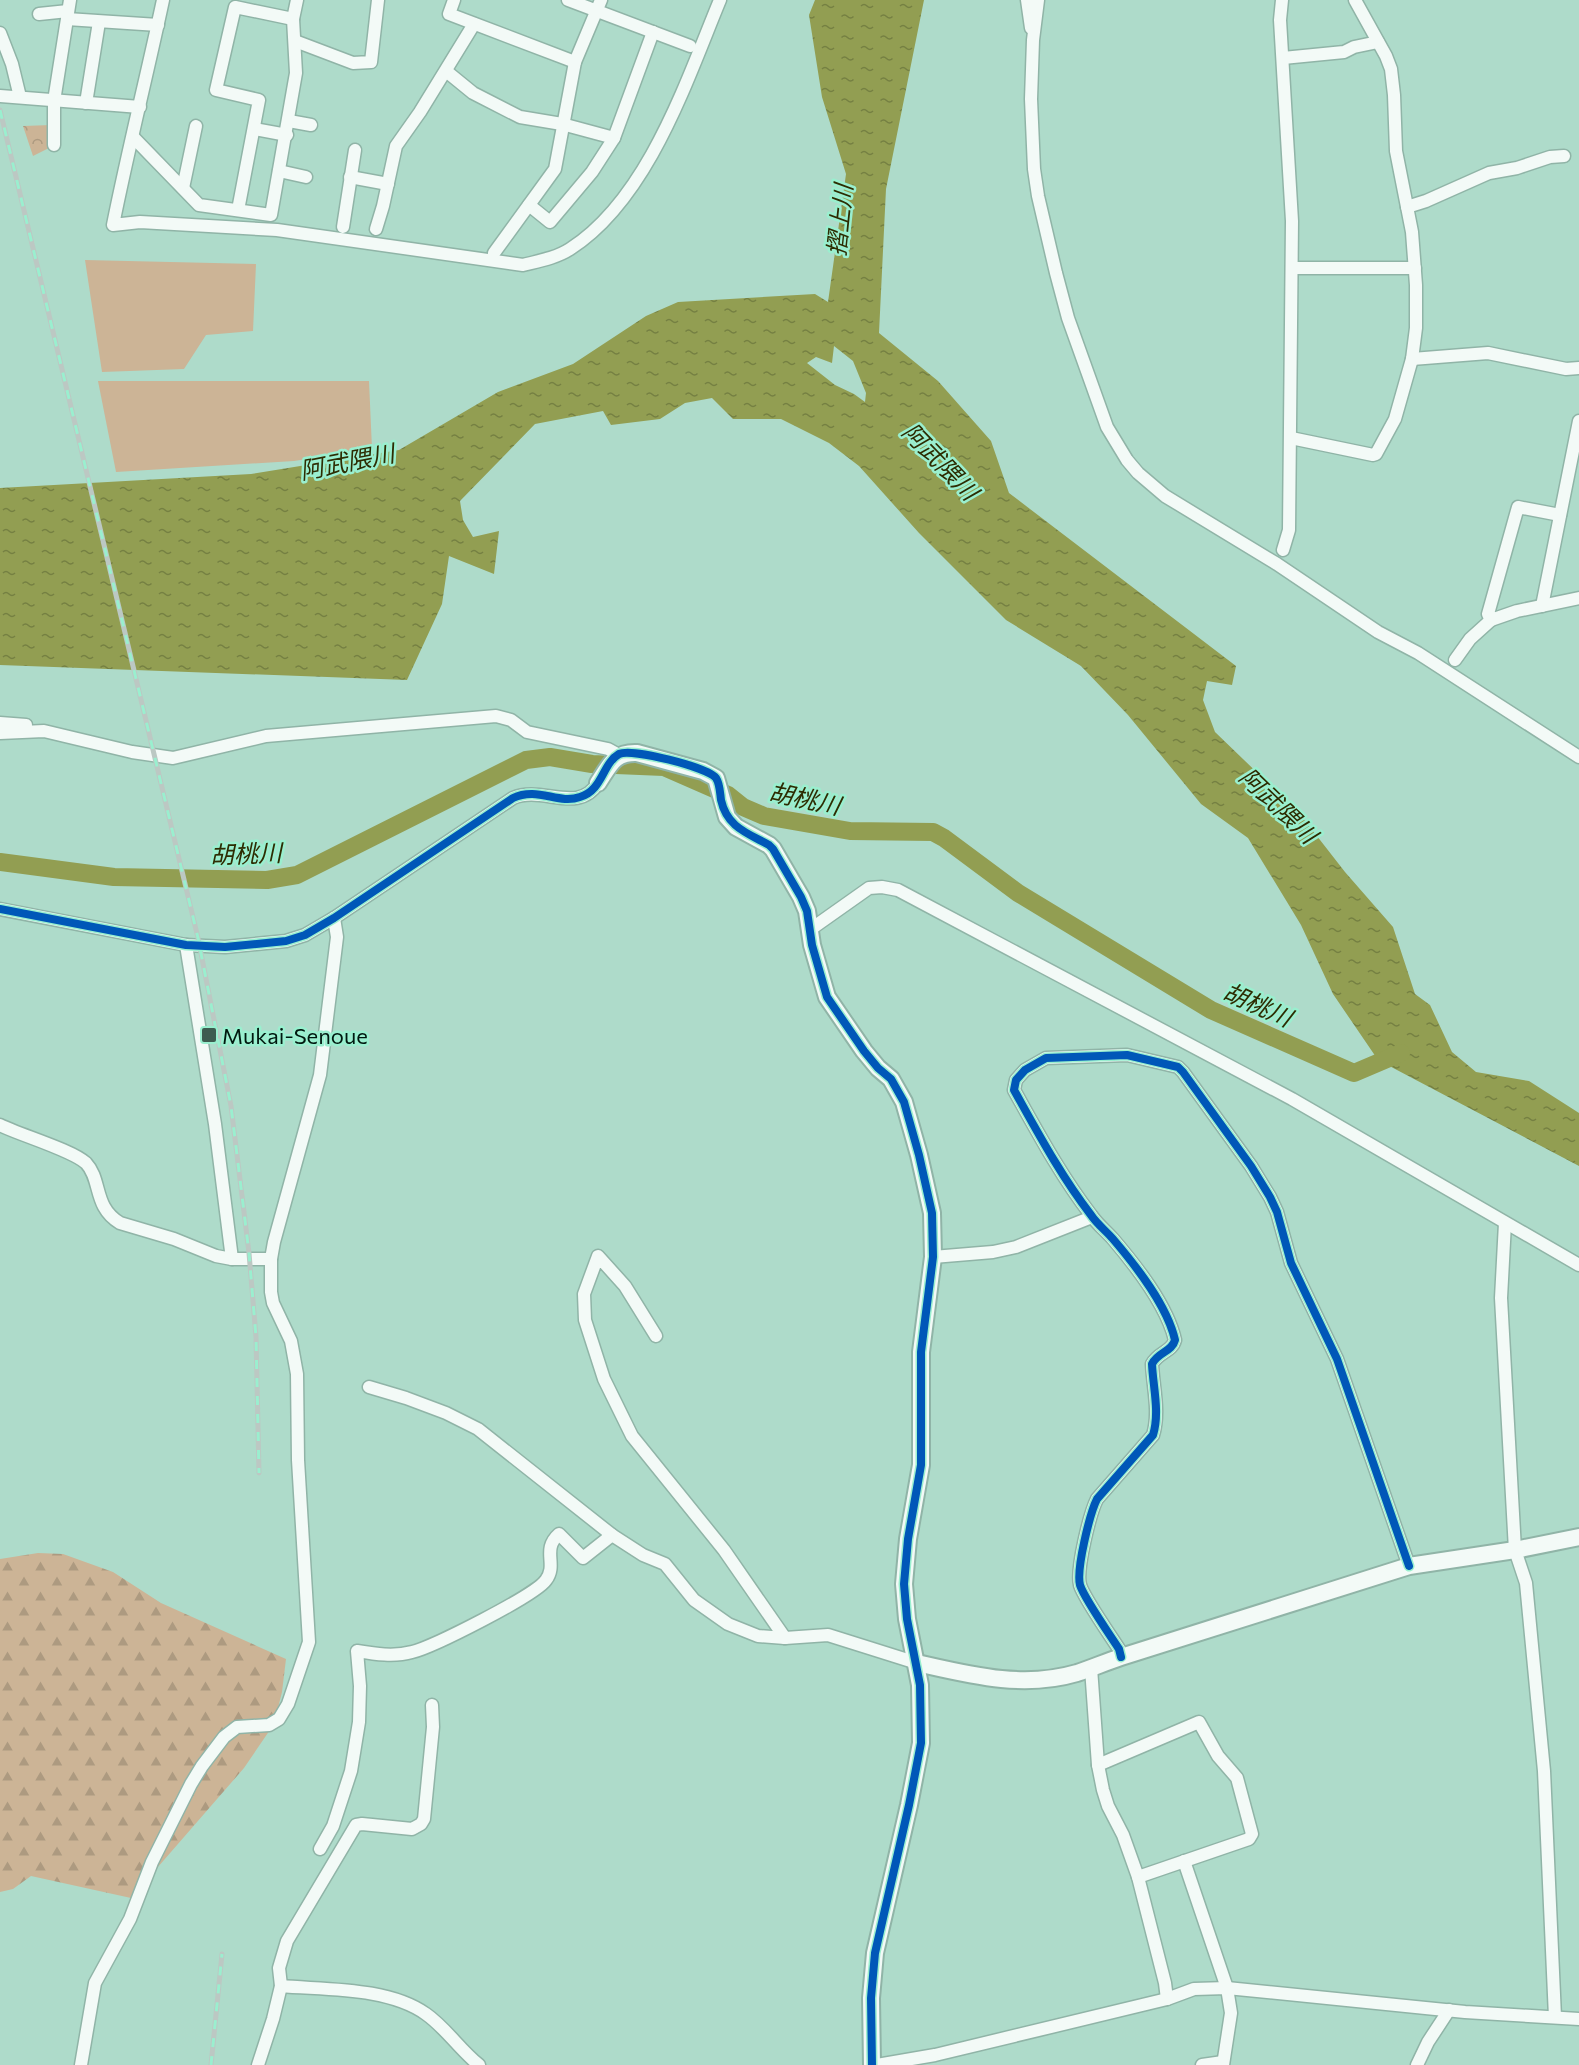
<svg xmlns="http://www.w3.org/2000/svg" width="1579" height="2065" font-family="Commissioner,'Noto Sans JP',sans-serif">
  <defs>
    <pattern id="forest-firs" width="22" height="20" patternUnits="userSpaceOnUse" patternTransform="scale(1.5)"><rect width="22" height="20" fill="#ccb496"/><path d="M5 1l3.5 6h-7zM16 11l3.5 6h-7z" fill="#ad9a80"/></pattern>
    <pattern id="park-crowns" width="20" height="18" patternUnits="userSpaceOnUse" patternTransform="scale(1.5)"><rect width="20" height="18" fill="#ccb496"/><path d="M2 6a3 3 0 1 1 6 0M12 15a3 3 0 1 1 6 0" fill="none" stroke="#ad9a80"/></pattern>
    <pattern id="water-ripples" width="26" height="14" patternUnits="userSpaceOnUse" patternTransform="scale(1.5)"><rect width="26" height="14" fill="#929e52"/><path d="M2 4q2-2 4 0t4 0M15 11q2-2 4 0t4 0" fill="none" stroke="#758042"/></pattern>
  </defs>
  <rect width="100%" height="100%" fill="#aedbca"/>
  <g fill="#ccb496">
    <polygon points="85,260 256,264 253,331 206,335 184,369 102,372"/>
    <polygon points="98,381 369,381 372,449 294,461 116,472"/>
  </g>
  <polygon fill="url(#forest-firs)" points="38,1553 63,1554 113,1572 161,1603 286,1659 282,1692 274,1724 244,1768 131,1898 31,1876 13,1889 0,1892 0,1559"/>
  <polygon fill="url(#park-crowns)" points="51,125 49,148 33,156 23,126"/>
  <path fill="url(#water-ripples)" fill-rule="evenodd" d="M815,0H924L886,189L879,333L938,381L991,441L1009,493L1236,666L1232,685L1207,681L1203,700L1215,732L1299,813L1345,872L1393,927L1415,994L1430,1005L1452,1052L1476,1072L1529,1081L1579,1113V1166L1378,1060L1333,994L1301,925L1248,838L1201,804L1128,715L1081,666L1006,620L919,533L859,466L829,443L781,419H733L712,398L685,403L660,419L611,425L603,411L535,424L460,501L463,520L473,537L499,531L494,574L449,556L442,604L407,680L0,665V488L251,474L399,450L498,392L573,364L646,316L678,302L815,294L828,302L846,174L822,97L809,15ZM834,346L853,361L866,393L865,402L854,394L835,385L807,363L816,357L832,363Z"/>
  <g fill="none" stroke-linecap="round" stroke-linejoin="round">
    <polyline stroke="#929e52" stroke-width="18" points="0,862 114,877 267,880 297,875 526,760 550,757 592,764 664,767 728,795 743,807 764,816 850,831 933,832 944,838 1018,893 1211,1010 1354,1073 1401,1053"/>
    <defs>
      <g id="street">
        <path d="M163,0C147,75 128,150 113,225L140,222L277,230L523,265C539,261 556,258 570,249C648,199 686,82 720,0"/>
        <polyline points="454,0 449,14 575,62"/>
        <polyline points="568,0 690,46"/>
        <polyline points="1027,0 1031,28"/>
        <polyline points="1038,0 1033,40 1031,99 1034,169 1038,196 1056,273 1068,318 1107,427 1127,460 1138,473 1165,496 1277,564 1378,632 1418,653 1579,757"/>
        <polyline points="1282,0 1280,20 1292,221 1289,530 1283,550"/>
        <polyline points="39,14 68,11"/>
        <polyline points="67,19 158,25"/>
        <polyline points="0,33 12,64 20,97"/>
        <polyline points="295,41 353,63 371,62 378,0"/>
        <polyline points="1283,58 1344,52 1354,47 1378,42"/>
        <polyline points="446,71 473,93 520,117 562,124 614,138"/>
        <polyline points="0,96 140,107"/>
        <polyline points="86,103 99,22"/>
        <polyline points="289,121 311,125"/>
        <polyline points="254,129 287,135"/>
        <polyline points="133,137 199,205 271,215 296,73 293,19 297,0"/>
        <polyline points="54,145 54,101 70,0"/>
        <polyline points="279,171 306,177"/>
        <polyline points="350,177 388,184"/>
        <polyline points="183,188 196,126"/>
        <polyline points="529,205 550,222 592,172 614,138 653,32"/>
        <polyline points="1407,207 1426,201 1489,173 1517,168 1550,157 1564,156"/>
        <polyline points="238,210 259,100 216,90 235,7 293,19"/>
        <polyline points="343,227 355,150"/>
        <polyline points="376,229 383,206 396,146 420,112 474,24"/>
        <polyline points="494,253 555,169 575,62 601,0"/>
        <polyline points="1292,268 1415,268"/>
        <polyline points="1412,359 1488,353 1566,369 1579,368"/>
        <polyline points="1291,438 1373,455 1376,454 1395,419 1412,359 1416,328 1416,285 1412,232 1396,151 1394,95 1391,69 1386,56 1355,0"/>
        <polyline points="1560,515 1518,507 1488,614 1491,620 1517,611 1579,598"/>
        <polyline points="1542,606 1579,421"/>
        <polyline points="1455,660 1470,639 1491,620"/>
        <polyline points="0,723 26,725"/>
        <polyline points="0,733 44,731 132,752 173,758 266,736 496,716 511,720 527,732 608,749 619,755"/>
        <path d="M0,909L186,945L225,947L286,941L305,935L334,918L513,798C542,785 578,815 598,783"/>
        <polyline points="811,929 869,888 882,887 898,890 1292,1099 1579,1265"/>
        <polyline points="186,945 215,1124 232,1259"/>
        <path d="M0,1125C20,1135 72,1150 86,1163C102,1180 93,1207 120,1223L174,1239L216,1256L232,1259H271"/>
        <polyline points="1505,1223 1501,1298 1515,1550 1526,1583 1544,1771 1555,2017"/>
        <polyline points="933,1257 993,1252 1016,1247 1092,1217"/>
        <polyline points="656,1336 625,1286 598,1256 584,1294 585,1320 604,1379 632,1436 724,1550 785,1638"/>
        <polyline points="369,1387 406,1398 446,1413 478,1429 612,1535 643,1555 665,1564 694,1600 728,1624 758,1636 785,1638 828,1635 917,1663"/>
        <path d="M1121,1657L1119,1649C1110,1635 1084,1598 1080,1585C1076,1569 1090,1513 1097,1499L1153,1435C1160,1412 1153,1387 1152,1364C1158,1352 1172,1352 1175,1340C1167,1305 1136,1266 1113,1239C1106,1231 1097,1224 1091,1215C1061,1176 1038,1133 1014,1090L1016,1080L1025,1070L1046,1058L1127,1055L1178,1067L1183,1072L1251,1166L1270,1197L1277,1212L1291,1263L1337,1359L1409,1566"/>
        <polyline points="1091,1668 1098,1765 1103,1790 1108,1806 1123,1835 1138,1877 1165,1983 1167,1999"/>
        <polyline points="1098,1765 1199,1722 1218,1756 1237,1778 1252,1834 1249,1839 1138,1877"/>
        <path d="M320,1849L333,1826L351,1771L359,1722L360,1686L357,1651C375,1654 394,1657 412,1652C433,1647 536,1595 546,1580C558,1564 541,1550 559,1534L583,1558L612,1535"/>
        <polyline points="1184,1861 1227,1988 1231,2013 1223,2065"/>
        <path d="M281,1986C326,1990 388,1987 426,2014C446,2028 460,2050 479,2065"/>
        <polyline points="81,2065 95,1983 130,1919 152,1862 191,1784 202,1766 224,1737 237,1727 269,1725 279,1719 288,1704 309,1642 298,1460 297,1374 291,1341 273,1303 271,1292 271,1259 274,1242 320,1075 337,937 334,918"/>
        <polyline points="258,2065 273,2019 281,1986 279,1968 287,1941 356,1825 362,1824 412,1829 421,1824 424,1819 433,1727 432,1705"/>
        <polyline points="877,2065 935,2055 1167,1999 1194,1989 1227,1988 1465,2012 1579,2019"/>
        <polyline points="1202,2065 1223,2062"/>
        <polyline points="1417,2065 1428,2042 1449,2010"/>
      </g>
      <g id="secondary">
        <path d="M598,783C610,765 614,752 637,753L703,771L716,778L727,817L736,827L769,845L773,849L801,897L807,911L812,945L827,997L864,1051L878,1068L891,1079L904,1102L919,1155L932,1213L933,1257L921,1352V1465L908,1539L904,1584L907,1619L920,1685L921,1743L909,1805L875,1953L871,1998L872,2065"/>
        <path d="M917,1663C970,1675 1023,1689 1077,1673C1092,1668 1106,1662 1121,1657L1409,1566L1515,1550L1579,1537"/>
      </g>
    </defs>
    <use href="#street" stroke="#90b4a7" stroke-width="15"/>
    <use href="#secondary" stroke="#90b4a7" stroke-width="20"/>
    <use href="#street" stroke="#f3faf7" stroke-width="12"/>
    <use href="#secondary" stroke="#f3faf7" stroke-width="16"/>
    <defs>
      <g id="rail">
        <polyline points="0,110 198,938 231,1106 249,1253 256,1337 259,1473"/>
        <polyline points="211,2065 222,1954"/>
      </g>
    </defs>
    <use href="#rail" stroke="#bcc8c3" stroke-width="5"/>
    <use href="#rail" stroke="#9aefcf" stroke-width="3" stroke-dasharray="9" stroke-linecap="butt"/>
    <defs>
      <g id="cycleway">
        <path d="M0,909L186,945L225,947L286,941L305,935L334,918L513,798C538,786 558,805 580,797C603,790 602,764 619,754C632,748 707,767 716,778C720,784 720,793 721,800C727,827 747,833 769,845L773,849L801,897L807,911L812,945L827,997L864,1051L878,1068L891,1079L904,1102L919,1155L932,1213L933,1257L921,1352V1465L908,1539L904,1584L907,1619L920,1685L921,1743L909,1805L875,1953L871,1998L872,2065"/>
        <path d="M1121,1657L1119,1649C1110,1635 1084,1598 1080,1585C1076,1569 1090,1513 1097,1499L1153,1435C1160,1412 1153,1387 1152,1364C1158,1352 1172,1352 1175,1340C1167,1305 1136,1266 1113,1239C1106,1231 1097,1224 1091,1215C1061,1176 1038,1133 1014,1090L1016,1080L1025,1070L1046,1058L1127,1055L1178,1067L1183,1072L1251,1166L1270,1197L1277,1212L1291,1263L1337,1359L1409,1566"/>
      </g>
    </defs>
    <use href="#cycleway" stroke="#9aefcf" stroke-width="11"/>
    <use href="#cycleway" stroke="#0057b8" stroke-width="8"/>
  </g>
  <rect fill="#3d5c50" stroke="#9aefcf" stroke-width="2" x="201" y="1027" width="16" height="16" rx="3"/>
  <g text-anchor="middle" dominant-baseline="central" stroke-width="5" stroke-linejoin="round" paint-order="stroke">
    <g font-size="22" fill="#00180f" stroke="#9aefcf" text-anchor="start">
      <text x="222" y="1035">Mukai-Senoue</text>
    </g>
    <g font-size="24" font-style="italic" fill="#2d2c02" stroke="#9aefcf">
      <text transform="translate(839 220) rotate(-84)">摺上川</text>
      <text transform="translate(347 461) rotate(-11)">阿武隈川</text>
      <text transform="translate(941 461) rotate(46)">阿武隈川</text>
      <text transform="translate(805 798) rotate(12)">胡桃川</text>
      <text transform="translate(1279 805) rotate(44)">阿武隈川</text>
      <text transform="translate(246 853) rotate(-2)">胡桃川</text>
      <text transform="translate(1258 1004) rotate(24)">胡桃川</text>
    </g>
  </g>
</svg>
